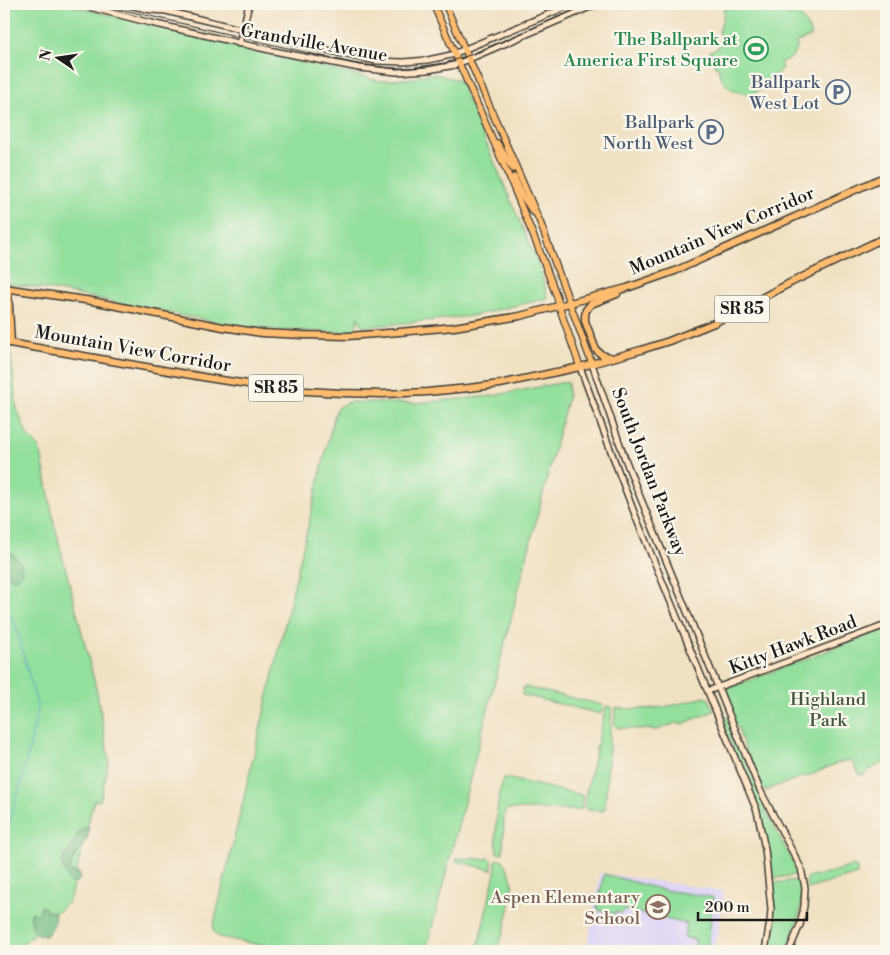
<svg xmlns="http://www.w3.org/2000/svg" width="890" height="955" font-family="'Libre Bodoni',serif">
  <rect width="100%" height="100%" fill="#fbf7ec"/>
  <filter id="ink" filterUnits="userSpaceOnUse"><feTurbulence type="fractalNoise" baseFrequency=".02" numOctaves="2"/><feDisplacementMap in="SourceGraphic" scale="10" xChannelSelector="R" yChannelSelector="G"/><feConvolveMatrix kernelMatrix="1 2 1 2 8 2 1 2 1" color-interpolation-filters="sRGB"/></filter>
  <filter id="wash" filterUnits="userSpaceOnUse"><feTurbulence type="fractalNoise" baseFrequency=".0096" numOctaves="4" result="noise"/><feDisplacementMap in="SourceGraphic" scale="20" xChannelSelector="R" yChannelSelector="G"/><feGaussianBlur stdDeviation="1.12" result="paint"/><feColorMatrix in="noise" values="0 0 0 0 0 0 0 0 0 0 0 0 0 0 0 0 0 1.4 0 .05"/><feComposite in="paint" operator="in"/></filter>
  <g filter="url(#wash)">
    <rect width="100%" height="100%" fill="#f0e1c3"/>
    <polygon fill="#dfd5f5" points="600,873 724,891 719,924 719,927 713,951 587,951"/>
    <g fill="#93df9c" stroke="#587e5c">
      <polygon points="4,4 65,4 380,81 415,78 422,75 435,74 459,80 539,266 548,298 472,316 364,327 360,323 358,317 355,332 287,331 230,325 59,291 4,283"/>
      <path d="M739,4H784L790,17L791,16V14L795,10L805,22L807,27H808L812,36L795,43L798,46L792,57L780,63L782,68L773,78L777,83L772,86L770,84C764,87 759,92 752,93C734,96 719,83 718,66H715L710,51L718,48V43L722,41L719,32L724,13L723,10Z"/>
      <polygon points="4,348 10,349 17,408 27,435 38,446 42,457 54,523 97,692 109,761 100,801 94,800 69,901 15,951 4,951"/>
      <polygon points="565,382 568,383 568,396 426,951 293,951 219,937 214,933 213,928 334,416 338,407 348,402 414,403 492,396"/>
      <polygon points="886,629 886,761 868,771 864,775 862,775 859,774 851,760 838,763 808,776 805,776 771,788 767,791 762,789 760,785 761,783 749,756 747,754 740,735 740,733 723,693 723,691 726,689"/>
      <polygon points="525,687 603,705 601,714 522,695 523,688"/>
      <path d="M705,697L709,699L714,711L682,724L676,723L657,730L620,728L616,727L614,724L616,708C637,710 657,709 678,704C687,702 696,699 705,697Z"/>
      <polygon points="716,697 718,698 765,805 764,807 795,866 797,867 798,871 795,875 777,878 774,878 772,876 768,852 760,815 713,699"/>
      <polygon points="606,706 612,707 605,808 603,811 588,810 585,808 585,797"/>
      <path d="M504,778H506L582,795V808L579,810L507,809L505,812L504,815L503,853H497C494,839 497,790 504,778Z"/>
      <polygon points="457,858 484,859 489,858 492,861 492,870 456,861"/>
      <path d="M497,859L503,860C507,867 511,874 512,882C514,896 506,921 503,935L498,945L492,951H477L495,873L496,861Z"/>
      <polygon points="853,866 857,868 857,874 808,889 806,881 809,876 816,876"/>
      <polygon points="604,874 663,890 713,897 708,951 693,951 696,940 684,937 687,924 626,910 621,913 615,912 615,914 598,910 597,908"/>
      <path d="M797,880C801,884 800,888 801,894C802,915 794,932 786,951H766L773,916L774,902L772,885L775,883Z"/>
    </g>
    <g fill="#76be84" stroke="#496d50">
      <polygon points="7,5 11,7 9,20 10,40 9,50 4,64 4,77 4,6"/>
      <polygon points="10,551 21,564 22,573 17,579 13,579 9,576 7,573 6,554 7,552"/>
      <path d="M83,828H89C90,839 83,843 78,851C74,857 71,864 69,871L70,873L74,872L79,873L80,879L74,884C67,882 68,879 65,872C64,870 62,867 62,865C61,857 70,851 73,844C77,837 76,833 83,828Z"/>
      <path d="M41,906L45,908L46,911L54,912C56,923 53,928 46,936C39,936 32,932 32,925C32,922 32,919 30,917L32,912L37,914L39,912Z"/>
    </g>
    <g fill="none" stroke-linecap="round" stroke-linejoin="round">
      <polyline stroke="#63a1d5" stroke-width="1" points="4,606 15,623 38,709 26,764 4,842"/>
    </g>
  </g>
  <g filter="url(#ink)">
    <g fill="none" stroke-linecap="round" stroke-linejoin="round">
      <defs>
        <g id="secondary">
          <polyline points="77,4 147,22 274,51 359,68 397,72 428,70 455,65 597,4"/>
          <polyline points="124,4 151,10 166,11 356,57 376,61 403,62 428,60 451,55 573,4"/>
          <polyline points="239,44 249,4"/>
          <polyline points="592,364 624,456 636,487 760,790 801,868 805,888 804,906 800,925 789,951"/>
          <polyline points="580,367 619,473 637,520 757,811 765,849 771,909 770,921 765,951"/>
          <polyline points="708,691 886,625"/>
        </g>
        <g id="primary">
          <polyline points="433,4 510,179 540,252 557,297 559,306 580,367"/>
          <polyline points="445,4 540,222 592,364"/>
          <polyline points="497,143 513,169"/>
          <polyline points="514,177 522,195 533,212"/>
        </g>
        <g id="highway">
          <polyline points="4,288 92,301 223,327 262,333 303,335 348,336 388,333 454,327 520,316 627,288 675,271 886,176"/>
          <polyline points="8,288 11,343"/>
          <polyline points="4,342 214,379 288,390 342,393 383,394 427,392 469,388 500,384 580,367 641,350 669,341 714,323 792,282 886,237"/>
          <polyline points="610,357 602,355 596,350 585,321 585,316 586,310 591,304 617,294"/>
        </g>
      </defs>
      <use href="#secondary" stroke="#3c3a35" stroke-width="8"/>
      <use href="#primary" stroke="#3c3a35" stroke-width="8"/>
      <use href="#highway" stroke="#3c3a35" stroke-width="9"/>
      <use href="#secondary" stroke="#ffe4c6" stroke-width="5"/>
      <use href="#primary" stroke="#febc70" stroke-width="5.5"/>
      <use href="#highway" stroke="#febc70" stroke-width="6"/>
      <polyline stroke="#1c1c1c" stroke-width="1" points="98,4 352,63 389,68 410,68 445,63 479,52 588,4"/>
    </g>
  </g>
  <defs>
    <symbol id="stadium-ring" viewBox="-11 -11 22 22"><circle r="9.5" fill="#fbf7ec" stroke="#2e9e5b" stroke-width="1.5"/><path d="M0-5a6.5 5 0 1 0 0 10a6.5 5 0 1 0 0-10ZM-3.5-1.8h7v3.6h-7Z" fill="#2e9e5b"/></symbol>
    <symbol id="parking-ring" viewBox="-11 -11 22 22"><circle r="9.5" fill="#fbf7ec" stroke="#5c6f8a" stroke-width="1.5"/><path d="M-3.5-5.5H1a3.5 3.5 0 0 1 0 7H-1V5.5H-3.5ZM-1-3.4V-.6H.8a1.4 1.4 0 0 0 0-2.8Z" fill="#5c6f8a"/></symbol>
    <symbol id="school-ring" viewBox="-11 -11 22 22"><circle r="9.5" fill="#fbf7ec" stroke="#8d6e63" stroke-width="1.5"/><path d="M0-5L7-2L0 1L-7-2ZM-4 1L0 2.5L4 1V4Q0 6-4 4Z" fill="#8d6e63"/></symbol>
  </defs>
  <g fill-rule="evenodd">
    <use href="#stadium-ring" x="742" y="35" width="28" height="28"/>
    <use href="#parking-ring" x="824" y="78" width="28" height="28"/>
    <use href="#parking-ring" x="697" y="118" width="28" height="28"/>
    <use href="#school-ring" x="644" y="893" width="28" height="28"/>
  </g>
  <g text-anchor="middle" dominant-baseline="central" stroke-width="4.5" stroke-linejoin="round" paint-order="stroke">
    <g fill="#fbf7ec" stroke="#5f5e5a" stroke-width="1">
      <rect x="714.5" y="295.5" width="55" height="27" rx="4"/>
      <rect x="248.5" y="374.5" width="55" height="27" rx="4"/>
    </g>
    <g font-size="16" font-weight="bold" fill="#1c1c1c">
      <text x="742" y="309">SR 85</text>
      <text x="276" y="388">SR 85</text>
    </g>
    <g font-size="18" fill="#27864d" stroke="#fbf7ec" text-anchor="end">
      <text x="738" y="39">The Ballpark at<tspan x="738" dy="21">America First Square</tspan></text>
    </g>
    <g font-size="18" fill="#1c1c1c" stroke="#fbf7ec">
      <text transform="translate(314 43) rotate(10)">Grandville Avenue</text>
      <text transform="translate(722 231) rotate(-23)">Mountain View Corridor</text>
      <text transform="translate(133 349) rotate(10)">Mountain View Corridor</text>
      <text transform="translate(649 472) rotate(69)">South Jordan Parkway</text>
      <text transform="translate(793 645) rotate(-21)">Kitty Hawk Road</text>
    </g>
    <g font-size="18" fill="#4e5e75" stroke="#fbf7ec" text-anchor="end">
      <text x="820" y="82">Ballpark<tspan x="820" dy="21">West Lot</tspan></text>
      <text x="694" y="122">Ballpark<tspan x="694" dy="21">North West</tspan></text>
    </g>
    <g font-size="18" fill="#405642" stroke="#fbf7ec">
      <text x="828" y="699">Highland<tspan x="828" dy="21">Park</tspan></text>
    </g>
    <g font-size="18" fill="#785e54" stroke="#fbf7ec" text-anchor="end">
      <text x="640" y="897">Aspen Elementary<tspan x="640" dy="21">School</tspan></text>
    </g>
  </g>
  <rect width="890" height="955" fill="none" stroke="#fbf7ec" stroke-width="20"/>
  <g transform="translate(58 58) rotate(283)" stroke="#fbf7ec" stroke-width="4" paint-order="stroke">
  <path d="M0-4L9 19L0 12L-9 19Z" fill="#1c1c1c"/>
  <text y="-8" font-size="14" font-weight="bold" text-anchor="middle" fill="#1c1c1c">N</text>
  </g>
  <path d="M698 912v8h109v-8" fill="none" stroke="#1c1c1c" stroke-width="2.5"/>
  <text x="705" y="912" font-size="15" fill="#1c1c1c" stroke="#fbf7ec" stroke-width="4" paint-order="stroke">200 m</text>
</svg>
